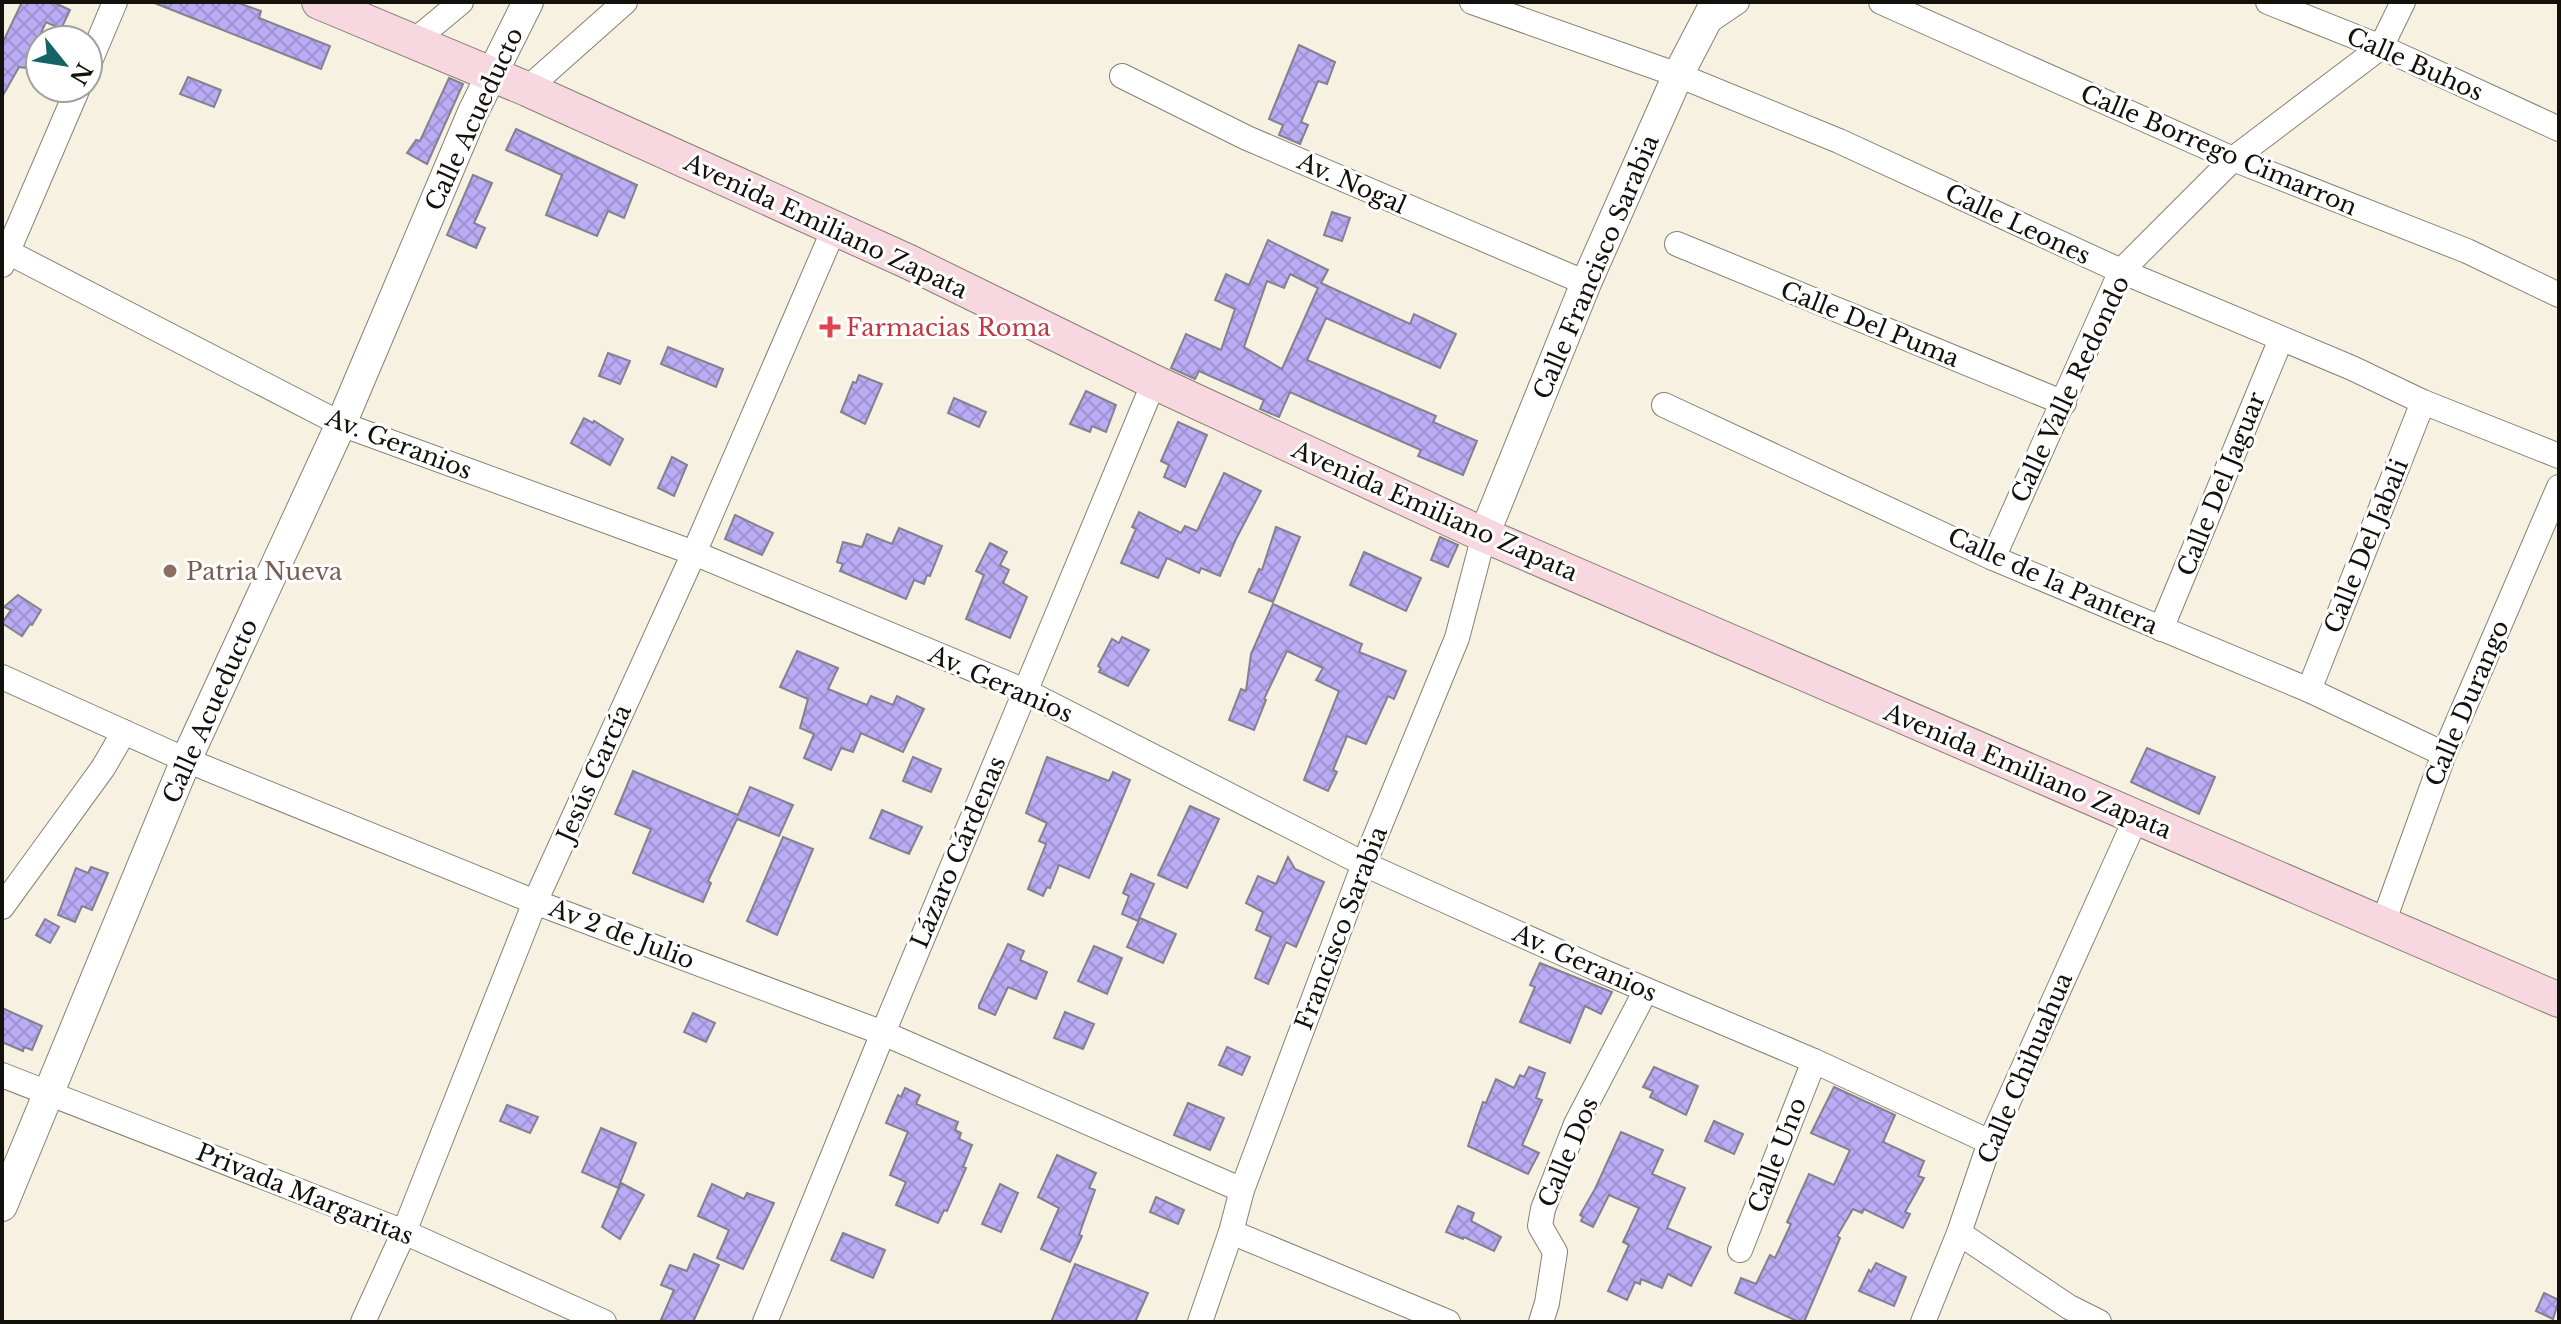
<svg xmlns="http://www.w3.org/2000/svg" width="2561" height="1324" font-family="'Libre Baskerville',serif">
  <defs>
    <pattern id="building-cross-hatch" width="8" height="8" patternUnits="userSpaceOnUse" patternTransform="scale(2)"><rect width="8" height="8" fill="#b9abf4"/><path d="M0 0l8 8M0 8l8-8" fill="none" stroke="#9e92d0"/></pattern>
  </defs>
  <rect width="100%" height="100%" fill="#f7f1e1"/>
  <g fill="url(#building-cross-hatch)" stroke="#83818f" stroke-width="2" fill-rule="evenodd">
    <polygon points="22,2 53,2 70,10 61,29 46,22 25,68 19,67 2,97 2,44"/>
    <polygon points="152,2 236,2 261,11 259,18 330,46 321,69"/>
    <polygon points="1299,45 1335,62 1327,84 1318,81 1301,122 1308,125 1300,144 1279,135 1283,125 1269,119"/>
    <polygon points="188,77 221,90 214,107 180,94"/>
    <polygon points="449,78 463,84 427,164 407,153 416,140 420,141"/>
    <polygon points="516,129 637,185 624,218 608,211 597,236 546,215 562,175 506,150"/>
    <polygon points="473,175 492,183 474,223 485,228 476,248 447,235"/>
    <polygon points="1332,212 1350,218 1342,241 1324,235"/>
    <path d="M1268,240L1328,270L1321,283L1410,324L1414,314L1456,334L1440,368L1326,318L1307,360L1436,416L1433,422L1477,441L1463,475L1418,456L1421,450L1290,392L1279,417L1260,409L1264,400L1199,371L1195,379L1171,368L1186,334L1221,350L1235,309L1215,300L1226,274L1249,285ZM1290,274L1318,288L1282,369L1244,347L1267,281L1284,288Z"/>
    <polygon points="668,347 723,369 716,387 661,364"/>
    <polygon points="608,353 630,361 620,384 599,376"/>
    <polygon points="859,375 882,384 865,424 841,412 853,382 856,383"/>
    <polygon points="1086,391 1116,405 1106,432 1092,426 1090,432 1070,424"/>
    <polygon points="954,398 986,412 979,427 948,413"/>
    <polygon points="584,418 593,423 594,421 623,439 610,465 571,443"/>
    <polygon points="1178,422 1207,435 1185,487 1164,477 1169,465 1161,461"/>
    <polygon points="672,457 687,465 674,496 658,488"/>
    <polygon points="1224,473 1261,491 1236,539 1220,576 1201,568 1199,573 1167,558 1158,578 1121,563 1136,529 1132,527 1139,512 1181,533 1185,526 1197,531"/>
    <polygon points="735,515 773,533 762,555 725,539"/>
    <polygon points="1276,527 1300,537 1273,602 1249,592 1259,569 1262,570"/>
    <polygon points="899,528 942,546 930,576 927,575 924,584 914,580 906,599 840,571 843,564 837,562 843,542 862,547 867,534 892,544"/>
    <polygon points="1440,537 1458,545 1448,567 1431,560"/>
    <polygon points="990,543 1007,552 1000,565 1009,570 1003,583 1027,597 1010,638 966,619 984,575 976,571"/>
    <polygon points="1364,552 1421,578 1406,611 1350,585"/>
    <polygon points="18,595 41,610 32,625 30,624 22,636 2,623 11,610 4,607"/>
    <polygon points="1273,604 1362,644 1359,652 1406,671 1394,699 1388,696 1366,744 1347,736 1333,770 1337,772 1328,791 1304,780 1339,691 1316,680 1323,668 1287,651 1264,699 1266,700 1254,730 1229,720 1241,689 1246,691 1251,654"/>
    <polygon points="1122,637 1149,650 1128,686 1099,672 1101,668 1098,666 1112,639 1119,643"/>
    <polygon points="797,651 838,668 828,689 867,705 871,696 893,705 897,696 924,709 903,752 861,733 853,752 841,748 831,770 804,758 814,734 800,728 808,699 780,687"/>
    <polygon points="2147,748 2215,777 2199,814 2131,782"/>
    <polygon points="913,757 941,769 931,792 903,781"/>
    <polygon points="1047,757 1109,781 1113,772 1130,780 1089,878 1059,865 1050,888 1047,887 1043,896 1028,889 1046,844 1039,841 1047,823 1026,813"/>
    <polygon points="633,771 738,815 750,787 793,805 779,836 737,819 708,881 711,883 703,902 633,873 651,829 615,814"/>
    <polygon points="1190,806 1219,819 1187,888 1158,875"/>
    <polygon points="882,810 922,827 909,854 870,838"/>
    <polygon points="783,837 813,849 777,935 747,921"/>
    <polygon points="1288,857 1295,869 1324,882 1296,947 1286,942 1268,984 1255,978 1271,937 1256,930 1263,912 1246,903 1258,876 1276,884"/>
    <polygon points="91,867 108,873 92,910 82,906 75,922 58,915 76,868 88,873"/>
    <polygon points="1131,874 1154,884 1138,921 1122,914 1129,896 1123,893"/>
    <polygon points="1140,918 1176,934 1163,963 1127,947"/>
    <polygon points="45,919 59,927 50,943 36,935"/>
    <polygon points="1008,944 1024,951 1020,960 1047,972 1036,999 1008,987 995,1015 979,1008 979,1005"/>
    <polygon points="1094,946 1122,958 1107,994 1078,981"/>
    <polygon points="1540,963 1612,992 1601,1014 1585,1006 1570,1043 1520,1022 1535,987 1530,985"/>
    <polygon points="2,1008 42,1026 32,1050 24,1047 23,1051 2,1042"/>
    <polygon points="1065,1012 1094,1024 1083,1049 1054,1038"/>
    <polygon points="693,1013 715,1023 706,1042 684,1032"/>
    <polygon points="1227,1047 1250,1057 1242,1075 1219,1065"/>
    <polygon points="1529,1067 1545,1073 1536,1098 1542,1100 1522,1145 1539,1153 1528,1174 1468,1146 1483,1102 1486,1103 1496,1079 1514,1088 1520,1075 1524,1077"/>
    <polygon points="1654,1067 1698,1086 1686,1115 1650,1097 1653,1091 1643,1087"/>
    <polygon points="1834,1087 1895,1115 1883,1142 1924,1161 1918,1176 1924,1178 1905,1212 1910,1214 1903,1228 1864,1209 1862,1213 1853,1209 1837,1236 1840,1238 1804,1322 1799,1322 1735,1293 1741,1278 1756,1284 1770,1255 1775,1258 1791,1224 1787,1222 1809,1174 1834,1185 1850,1150 1811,1133"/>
    <polygon points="905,1088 920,1095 916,1104 958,1122 955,1130 961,1133 959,1139 972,1145 963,1167 966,1168 947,1211 944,1210 938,1223 896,1205 906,1182 890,1175 908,1132 886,1123 898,1095 901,1097"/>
    <polygon points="1188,1103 1224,1118 1210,1150 1174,1135"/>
    <polygon points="507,1105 538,1117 530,1133 500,1121"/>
    <polygon points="1714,1121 1743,1134 1734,1154 1705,1141"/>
    <polygon points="601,1128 636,1143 618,1188 582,1172"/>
    <polygon points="1621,1132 1663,1150 1652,1174 1685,1188 1667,1228 1711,1247 1691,1286 1668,1274 1662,1288 1641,1279 1640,1284 1635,1282 1627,1300 1608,1291 1629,1245 1623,1242 1639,1208 1609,1195 1593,1227 1581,1221 1583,1217 1580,1215 1595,1189"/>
    <polygon points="1057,1155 1096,1173 1089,1188 1095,1190 1079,1235 1082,1236 1070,1262 1041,1249 1059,1208 1038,1197"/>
    <polygon points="621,1183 644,1195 620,1239 602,1227"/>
    <polygon points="712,1184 744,1199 747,1193 774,1203 743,1269 717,1258 729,1230 698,1216"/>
    <polygon points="1000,1184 1018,1193 1001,1232 982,1224"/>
    <polygon points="1156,1197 1184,1210 1178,1224 1150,1212"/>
    <polygon points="1458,1206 1474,1213 1471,1221 1501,1237 1494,1251 1464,1237 1463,1239 1446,1232"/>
    <polygon points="843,1233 885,1250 873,1278 831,1260"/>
    <polygon points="694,1254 719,1265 693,1322 660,1322 674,1290 661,1285 670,1265 687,1271"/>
    <polygon points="1876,1263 1906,1277 1894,1306 1859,1291 1869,1270 1871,1272"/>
    <polygon points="1075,1264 1148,1293 1135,1322 1051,1322"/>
    <polygon points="2544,1293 2559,1300 2553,1319 2536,1311"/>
  </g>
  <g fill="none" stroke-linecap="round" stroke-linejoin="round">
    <defs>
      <g id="minor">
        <polyline points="1472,2 1678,75 1839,141 2121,271 2352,368 2423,402 2559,456"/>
        <polyline points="1881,2 2233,159 2467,251 2559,295"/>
        <polyline points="2268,2 2381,47 2559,129"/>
        <polyline points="1706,23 1737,2"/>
        <polyline points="413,42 461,2"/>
        <polyline points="88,66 115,2"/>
        <polyline points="1122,76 1247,138 1586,283"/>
        <polyline points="527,89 625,2"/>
        <polyline points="1677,244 2064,403"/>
        <polyline points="2,249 341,424 694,553 1025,691 1364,864 1597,969 1814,1061 1990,1142"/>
        <polyline points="2,265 78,88"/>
        <polyline points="1664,405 1993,558 2309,690 2444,754"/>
        <polyline points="1993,558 2121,271 2233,159 2381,47 2403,2"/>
        <polyline points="2161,629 2281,339"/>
        <polyline points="2,677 186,760 535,902 883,1033 1242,1190"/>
        <polyline points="2309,690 2423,402"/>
        <polyline points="2,907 103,768 124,732"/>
        <polyline points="2383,923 2444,754 2559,487"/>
        <polyline points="2,1075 404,1232 604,1322"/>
        <polyline points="1231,1232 1448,1322"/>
        <polyline points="1959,1233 2069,1307 2099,1322"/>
        <polyline points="1740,1250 1814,1061"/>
        <polyline points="363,1322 404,1232 535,902 694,553 834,229"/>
        <polyline points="765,1322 883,1033 1154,382"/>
        <polyline points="1200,1322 1231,1232 1242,1190 1364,864 1457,638 1484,535"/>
        <polyline points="1541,1322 1547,1303 1555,1252 1540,1226 1543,1209 1576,1124 1646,990"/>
        <polyline points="1923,1322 1959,1233 1990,1142 2136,818"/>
      </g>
      <g id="tertiary">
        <polyline points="1484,535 1586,283 1678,75 1716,2"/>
        <polyline points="2,1206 186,760 341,424 473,112 528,2"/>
      </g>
      <polyline id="secondary" points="319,2 527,89 909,262 1154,382 1484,535 2559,1000"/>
    </defs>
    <use href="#minor" stroke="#878173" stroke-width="26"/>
    <use href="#tertiary" stroke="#878173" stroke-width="32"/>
    <use href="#secondary" stroke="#878173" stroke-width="36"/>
    <use href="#minor" stroke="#fff" stroke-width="24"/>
    <use href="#tertiary" stroke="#fff" stroke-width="30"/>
    <use href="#secondary" stroke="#f7d7e0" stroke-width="34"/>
  </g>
  <path fill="#e0444e" stroke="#fff" stroke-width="3" d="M826 315h8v8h8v8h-8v8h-8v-8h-8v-8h8z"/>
  <circle fill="#8d6e63" stroke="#fff" stroke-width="3" cx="170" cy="571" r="8"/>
  <g text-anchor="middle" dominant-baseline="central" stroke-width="6" stroke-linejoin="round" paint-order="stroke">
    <g font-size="24" fill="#13110b" stroke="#fff">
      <text transform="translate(2415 64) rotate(24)">Calle Buhos</text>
      <text transform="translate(474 119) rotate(-65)">Calle Acueducto</text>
      <text transform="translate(2219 150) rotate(23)">Calle Borrego Cimarron</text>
      <text transform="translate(1352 183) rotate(24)">Av. Nogal</text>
      <text transform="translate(2018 224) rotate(25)">Calle Leones</text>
      <text transform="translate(826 226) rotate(25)">Avenida Emiliano Zapata</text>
      <text transform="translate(1596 267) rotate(-67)">Calle Francisco Sarabia</text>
      <text transform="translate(1870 324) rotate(22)">Calle Del Puma</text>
      <text transform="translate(2070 389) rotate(-65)">Calle Valle Redondo</text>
      <text transform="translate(399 444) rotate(21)">Av. Geranios</text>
      <text transform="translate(2221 484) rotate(-68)">Calle Del Jaguar</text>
      <text transform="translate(1435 511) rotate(24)">Avenida Emiliano Zapata</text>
      <text transform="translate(2366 546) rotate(-68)">Calle Del Jabali</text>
      <text transform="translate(2053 581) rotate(24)">Calle de la Pantera</text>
      <text transform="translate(1001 684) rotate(24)">Av. Geranios</text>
      <text transform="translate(2467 703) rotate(-67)">Calle Durango</text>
      <text transform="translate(210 711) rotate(-66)">Calle Acueducto</text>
      <text transform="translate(2028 771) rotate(23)">Avenida Emiliano Zapata</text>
      <text transform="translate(594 773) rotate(-66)">Jesús García</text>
      <text transform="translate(958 852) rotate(-67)">Lázaro Cárdenas</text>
      <text transform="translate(1341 928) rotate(-69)">Francisco Sarabia</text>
      <text transform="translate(622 934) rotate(21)">Av 2 de Julio</text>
      <text transform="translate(1585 963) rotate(24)">Av. Geranios</text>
      <text transform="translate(2025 1068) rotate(-67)">Calle Chihuahua</text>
      <text transform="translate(1568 1152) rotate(-67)">Calle Dos</text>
      <text transform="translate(1777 1155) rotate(-69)">Calle Uno</text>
      <text transform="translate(305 1194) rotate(22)">Privada Margaritas</text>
    </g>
    <g font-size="24" fill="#be3a42" stroke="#fff" text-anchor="start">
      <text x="846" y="327">Farmacias Roma</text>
    </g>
    <g font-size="24" fill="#785e54" stroke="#fff" text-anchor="start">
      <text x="186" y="571">Patria Nueva</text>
    </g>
  </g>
  <rect width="2561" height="1324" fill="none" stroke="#13110b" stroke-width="8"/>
  <g transform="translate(64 64) rotate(120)"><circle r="38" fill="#ffffff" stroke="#a1a09d" stroke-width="2"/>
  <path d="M0-6L14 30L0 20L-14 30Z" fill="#146466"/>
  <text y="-12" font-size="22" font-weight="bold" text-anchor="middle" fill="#13110b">N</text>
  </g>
</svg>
